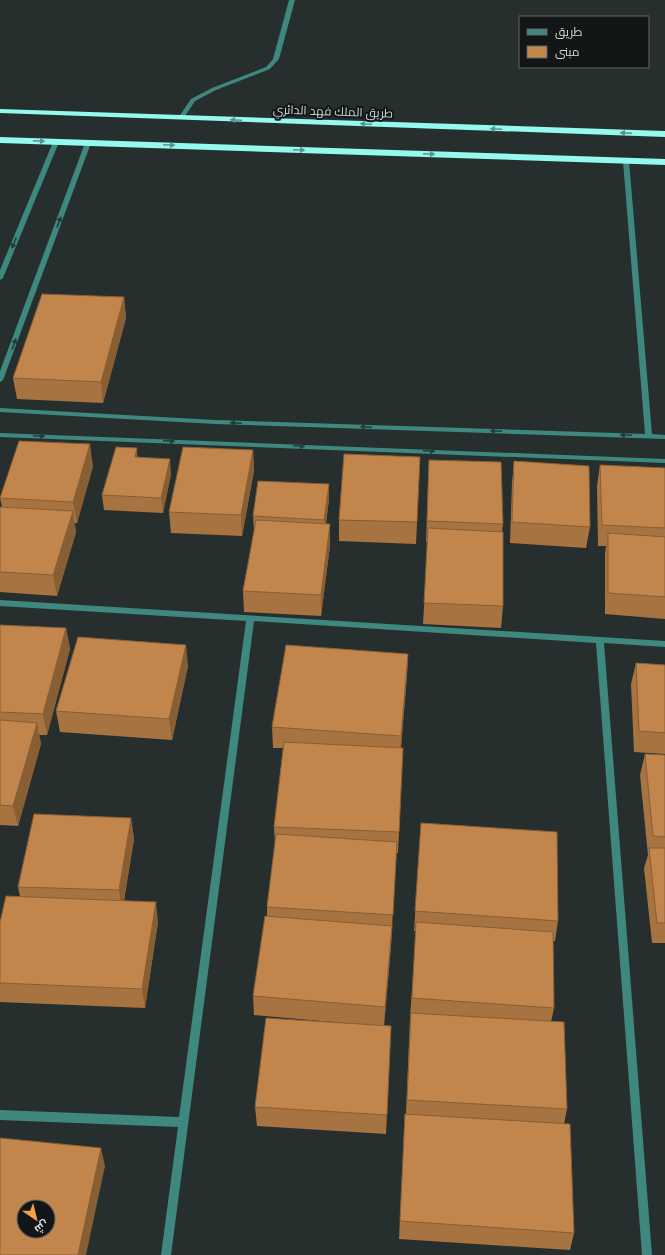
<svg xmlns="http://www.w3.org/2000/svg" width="665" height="1255" font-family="'Open Sans',Cairo,sans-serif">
  <rect width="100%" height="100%" fill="#262f2e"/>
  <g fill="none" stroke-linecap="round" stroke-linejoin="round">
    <g fill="#3f887f" fill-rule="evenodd">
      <polygon points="289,0 295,0 279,59 270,69 216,90 195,101 183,119 179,119 178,118 191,99 212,88 266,67 273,59"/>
      <polygon points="56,140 59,142 3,278 0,280 0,270 53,142"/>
      <polygon points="88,141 91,143 3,380 0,382 0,371 85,143"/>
    </g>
    <g fill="#3f887f" fill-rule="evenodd">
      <polygon points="626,159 629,161 652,434 665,435 665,439 215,424 0,412 0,408 215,420 645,434 623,161"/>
      <polygon points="0,433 665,459 665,463 0,437"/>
      <polygon points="0,600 665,641 665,647 604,643 652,1255 642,1255 596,643 254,621 171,1255 161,1255 178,1127 0,1120 0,1110 179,1117 246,621 0,606"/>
    </g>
    <g fill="#93faed" fill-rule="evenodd">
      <polygon points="0,109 665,131 665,137 0,113"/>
      <polygon points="0,137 665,159 665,165 0,143"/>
    </g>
  </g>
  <g fill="#a77341">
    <polygon points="124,297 126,318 103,403 17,399 13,378"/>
    <polygon points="253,450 254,471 242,536 171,533 169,512"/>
    <polygon points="138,457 171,474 163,513 104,510 102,495"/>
    <polygon points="429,460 503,524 502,532 503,606 501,628 423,624 428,542 426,542"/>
    <polygon points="514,461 590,527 586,548 510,543 512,483"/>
    <polygon points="600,465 665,468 665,619 605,614 605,554 606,546 598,546 597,486"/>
    <polygon points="93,466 77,523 74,523 76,532 57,596 0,592 0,508 2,507 0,498"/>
    <polygon points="329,484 329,499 326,524 330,545 321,616 244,612 243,591 254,531 253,516"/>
    <polygon points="339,520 417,522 416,544 339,541"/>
    <polygon points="0,625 66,628 70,649 47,735 39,735 41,744 18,826 0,825"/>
    <polygon points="408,654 407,675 401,748 403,748 398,853 396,853 391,946 384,1026 391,1026 386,1134 257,1126 255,1107 354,1024 254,1015 253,996 267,916 267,907 275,844 274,827 283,748 273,748 272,727"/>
    <polygon points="636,663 665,665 665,754 634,752 631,684"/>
    <polygon points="188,666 172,740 60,732 56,711"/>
    <polygon points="645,754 665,755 665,943 652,943 644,868 648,855 640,775"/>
    <polygon points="131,818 134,839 124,901 158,922 145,1008 0,1002 0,922 20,897 18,887"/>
    <polygon points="421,823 558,921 555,941 553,941 554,1008 551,1022 567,1109 564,1124 574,1233 570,1250 399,1239 404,1133 405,1114 406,1114 410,1018 416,931 414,931"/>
  </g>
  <g fill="#885e35">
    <polygon points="124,297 126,318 103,403 101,382"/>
    <polygon points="90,444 93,466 77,523 73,502"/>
    <polygon points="137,448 138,463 135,457"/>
    <polygon points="253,450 254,471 242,536 241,515"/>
    <polygon points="170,459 171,474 163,513 161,498"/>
    <polygon points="329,484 329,499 324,535 324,520"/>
    <polygon points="73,511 76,532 57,596 53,575"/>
    <polygon points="330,524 330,545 321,616 321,595"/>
    <polygon points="66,628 70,649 47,735 43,714"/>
    <polygon points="186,645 188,666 172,740 169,719"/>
    <polygon points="408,654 407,675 400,757 401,736"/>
    <polygon points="37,723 41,744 18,826 13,806"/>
    <polygon points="131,818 134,839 122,911 119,890"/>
    <polygon points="397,842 391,946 384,1026 385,1007 392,932"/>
    <polygon points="156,902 158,922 145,1008 142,989"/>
    <polygon points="101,1148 105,1166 86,1255 78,1255"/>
  </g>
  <g fill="#c2864c" stroke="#885e35" fill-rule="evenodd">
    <polygon points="42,294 124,297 101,382 13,378"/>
    <polygon points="19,441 90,444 73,502 0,498"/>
    <polygon points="116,447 137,448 135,457 170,459 161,498 102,495"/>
    <polygon points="183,447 253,450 241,515 169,512"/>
    <polygon points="344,454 420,457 417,522 339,520"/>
    <polygon points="429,460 501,462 503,524 427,521"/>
    <polygon points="514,461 589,466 590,527 512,522"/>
    <polygon points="600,465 665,468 665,528 602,525"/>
    <polygon points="258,481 329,484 324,520 253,516"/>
    <polygon points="0,507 73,511 53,575 0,572"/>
    <polygon points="256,520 330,524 321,595 243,591"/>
    <polygon points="428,528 503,532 503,606 424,603"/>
    <polygon points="608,533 665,537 665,597 608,593"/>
    <polygon points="0,625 66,628 43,714 0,712"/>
    <polygon points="78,637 186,645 169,719 56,711"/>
    <polygon points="286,645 408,654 401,736 272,727"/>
    <polygon points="636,663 665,665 665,733 639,731"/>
    <polygon points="0,720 37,723 13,806 0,805"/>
    <polygon points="284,742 403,748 399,832 274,827"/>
    <polygon points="645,754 665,755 665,837 653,836"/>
    <polygon points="34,814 131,818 119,890 18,887"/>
    <polygon points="421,823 557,832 558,921 415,911"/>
    <polygon points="276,834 397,842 393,915 267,907"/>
    <polygon points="649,848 665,848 665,923 657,923"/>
    <polygon points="6,896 156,902 142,989 0,983 0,922"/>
    <polygon points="265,916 392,926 385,1007 253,996"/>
    <polygon points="416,922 553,932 554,1008 412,998"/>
    <polygon points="411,1013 564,1022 567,1109 407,1100"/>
    <polygon points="266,1018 391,1026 387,1115 255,1107"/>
    <polygon points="405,1114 570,1124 574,1233 400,1221"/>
    <path d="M0,1138L101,1148L78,1255H0ZM24,1207H48V1231H24Z"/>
  </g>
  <defs><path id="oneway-solid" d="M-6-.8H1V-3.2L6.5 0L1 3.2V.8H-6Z"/></defs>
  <g fill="#59938c">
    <use href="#oneway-solid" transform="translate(236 120) rotate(-178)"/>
    <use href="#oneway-solid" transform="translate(366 124) rotate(-178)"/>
    <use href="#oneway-solid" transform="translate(496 129) rotate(-178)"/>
    <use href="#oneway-solid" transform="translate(626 133) rotate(-178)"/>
    <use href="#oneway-solid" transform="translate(39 141) rotate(2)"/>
    <use href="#oneway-solid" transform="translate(169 145) rotate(2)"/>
    <use href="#oneway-solid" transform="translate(299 150) rotate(2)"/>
    <use href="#oneway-solid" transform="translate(429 154) rotate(2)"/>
  </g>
  <g fill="#223e3b">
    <use href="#oneway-solid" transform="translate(59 222) rotate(-70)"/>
    <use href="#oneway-solid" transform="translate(14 243) rotate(112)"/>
    <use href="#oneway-solid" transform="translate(14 344) rotate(-70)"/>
    <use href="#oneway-solid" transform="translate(236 423) rotate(-178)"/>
    <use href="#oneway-solid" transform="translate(366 427) rotate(-178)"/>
    <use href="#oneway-solid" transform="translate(496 431) rotate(-178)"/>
    <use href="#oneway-solid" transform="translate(626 435) rotate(-178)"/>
    <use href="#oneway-solid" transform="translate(39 436) rotate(2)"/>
    <use href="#oneway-solid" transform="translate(169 441) rotate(2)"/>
    <use href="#oneway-solid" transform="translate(299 446) rotate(2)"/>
    <use href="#oneway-solid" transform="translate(429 451) rotate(2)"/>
  </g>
  <g text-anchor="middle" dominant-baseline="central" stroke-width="4" stroke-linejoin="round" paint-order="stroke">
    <g font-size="12" fill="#d5dbda" stroke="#121616">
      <text transform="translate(333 111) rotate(2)">طريق الملك فهد الدائري</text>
    </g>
  </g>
  <rect x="519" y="16" width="130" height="52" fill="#121616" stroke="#606564"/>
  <rect x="527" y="29" width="20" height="6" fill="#3f887f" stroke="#606564"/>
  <text x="555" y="36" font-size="12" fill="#d5dbda">طريق</text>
  <rect x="527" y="46" width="20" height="12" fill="#c2864c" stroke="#606564"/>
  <text x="555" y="56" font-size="12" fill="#d5dbda">مبنى</text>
  <g transform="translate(36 1219) rotate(145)"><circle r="19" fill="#121616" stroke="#606564"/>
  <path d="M0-3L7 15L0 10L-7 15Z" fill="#f7a149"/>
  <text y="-6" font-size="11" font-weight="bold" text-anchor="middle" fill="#d5dbda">ش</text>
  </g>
</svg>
